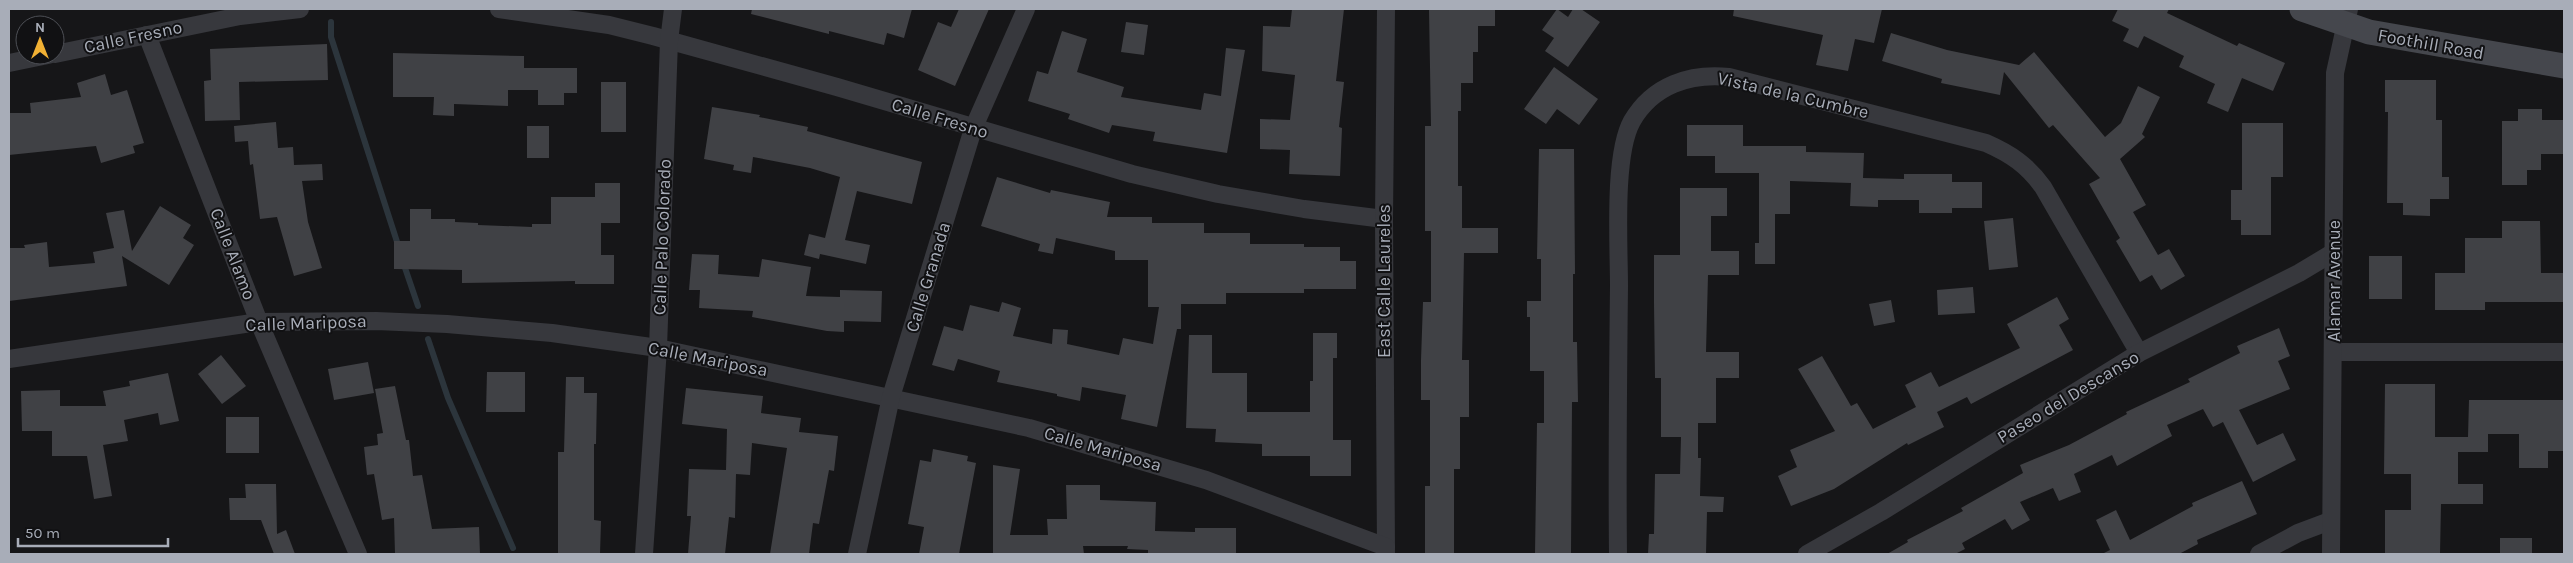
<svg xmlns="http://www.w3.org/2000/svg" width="2573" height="563" font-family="Karla,sans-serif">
  <rect width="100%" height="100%" fill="#161618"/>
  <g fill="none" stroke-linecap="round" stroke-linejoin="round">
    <g stroke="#2c353c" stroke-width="6">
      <polyline points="331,22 331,37 399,248"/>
      <polyline points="403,262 418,306"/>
      <polyline points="428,339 448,398 513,548"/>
    </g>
  </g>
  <g fill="#404145">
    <polygon points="752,9 912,9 904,38 887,33 884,45 829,31 829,34 751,14"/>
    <polygon points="959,9 989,9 955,86 918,70 938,22 951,27"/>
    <polygon points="1292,9 1344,9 1336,81 1344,82 1339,127 1342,128 1340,176 1289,174 1290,150 1260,149 1260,119 1290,120 1295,75 1262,71 1263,26 1290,27"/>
    <polygon points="1429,9 1495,9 1495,26 1478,26 1478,52 1473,52 1473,83 1461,83 1461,111 1458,111 1458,186 1462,186 1462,228 1498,228 1498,253 1464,253 1462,360 1469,360 1469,417 1460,417 1460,469 1454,469 1454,554 1425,554 1425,486 1430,486 1430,400 1421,400 1421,360 1423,302 1431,302 1431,231 1425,231 1425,126 1431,126"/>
    <polygon points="1557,9 1568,17 1573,9 1581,9 1600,22 1568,67 1545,51 1554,38 1542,30"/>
    <polygon points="1734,9 1882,9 1874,43 1855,39 1848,71 1816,65 1823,35 1733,16"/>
    <polygon points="2118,9 2169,9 2167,13 2237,46 2239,43 2285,63 2273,91 2242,78 2228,112 2207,103 2215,84 2179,67 2184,56 2144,36 2138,48 2123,41 2129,29 2112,21"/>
    <polygon points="1126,22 1148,25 1144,55 1121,52"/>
    <polygon points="1062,31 1087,39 1077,72 1124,87 1121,97 1201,110 1204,93 1221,96 1226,48 1245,50 1227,153 1153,141 1155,132 1112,125 1109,133 1068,119 1070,114 1028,101 1037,71 1048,74"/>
    <polygon points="1891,33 1947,50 2019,65 2034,52 2105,137 2121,123 2138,86 2160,97 2142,134 2145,137 2120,159 2146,205 2133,212 2158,255 2169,249 2185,276 2161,290 2152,275 2140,282 2116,241 2120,238 2089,184 2100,178 2053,125 2049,128 2004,72 2000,95 1941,83 1942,79 1882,61"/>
    <polygon points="327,44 328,80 239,82 240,120 205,121 204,81 211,80 210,49"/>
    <polygon points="393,53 524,56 524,68 577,68 577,93 564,93 564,105 538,105 538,90 508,90 508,106 454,104 454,116 433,115 434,97 393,97"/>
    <polygon points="1554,67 1598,99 1579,125 1557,109 1546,124 1524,109"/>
    <polygon points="105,74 111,95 127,90 144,143 133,146 135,153 101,163 96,146 9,155 9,113 31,113 30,103 81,97 77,83"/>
    <polygon points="2385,80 2436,80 2436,120 2442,120 2442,177 2449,177 2449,199 2430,199 2430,216 2403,215 2403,203 2387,203 2388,112 2385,112"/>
    <rect x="601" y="82" width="25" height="50"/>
    <polygon points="712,107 760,115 759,117 808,127 807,131 922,162 912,204 857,191 845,240 870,245 866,264 820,254 819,259 804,255 809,234 825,238 840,177 810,168 753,157 751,173 733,170 734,165 704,159"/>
    <polygon points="2518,109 2542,109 2542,120 2564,120 2564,154 2541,154 2541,170 2527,170 2527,185 2502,185 2502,121 2518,121"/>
    <polygon points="276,122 278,148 293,147 294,165 322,164 323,180 302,181 308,222 322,268 294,276 277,217 260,219 253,164 250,165 248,141 235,142 234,126"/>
    <polygon points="2242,123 2283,123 2283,177 2271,177 2271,235 2241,235 2241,220 2231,220 2231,190 2242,190"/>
    <polygon points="1687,125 1743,125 1743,146 1806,146 1806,152 1864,153 1863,178 1904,179 1904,174 1952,174 1952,182 1982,182 1982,208 1952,208 1952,213 1919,213 1919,200 1878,200 1878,207 1850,206 1851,183 1790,181 1790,214 1775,214 1775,264 1755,264 1755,243 1759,243 1759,173 1715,173 1715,156 1687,156"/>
    <rect x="527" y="126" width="22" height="32"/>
    <polygon points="1539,149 1574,149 1575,274 1573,274 1573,342 1577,342 1578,402 1572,402 1571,554 1535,554 1537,423 1544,423 1544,371 1530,371 1530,317 1527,317 1527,301 1541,301 1541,259 1537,259"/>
    <polygon points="997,177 1050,193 1051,190 1110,202 1107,217 1152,217 1152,223 1204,223 1204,233 1250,233 1250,244 1304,244 1304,247 1340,247 1340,261 1356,261 1356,289 1304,289 1304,293 1226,293 1226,304 1181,304 1181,329 1177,329 1157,427 1121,419 1126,395 1082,387 1080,401 1057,396 1057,394 997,382 1000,371 958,359 954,371 932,365 944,326 963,331 970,305 999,312 1002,302 1021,308 1013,336 1052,344 1053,329 1068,330 1067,344 1119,355 1123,338 1153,344 1159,307 1148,307 1148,260 1115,260 1115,251 1056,238 1053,254 1038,251 1040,244 981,226"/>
    <polygon points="595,183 620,183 620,223 601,223 601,255 614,255 614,284 575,284 575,281 462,283 462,270 394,269 394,241 410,241 410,209 431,209 431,219 455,219 455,222 478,223 478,225 532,227 532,224 551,224 551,197 595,197"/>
    <polygon points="1680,188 1727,188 1727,216 1711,216 1711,251 1739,251 1739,275 1708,275 1706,352 1739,352 1739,378 1716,378 1716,423 1698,423 1698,458 1701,458 1700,496 1724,497 1723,512 1707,512 1706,554 1648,554 1649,534 1654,534 1655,474 1680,474 1681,437 1661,437 1661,378 1655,378 1654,303 1654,255 1680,255"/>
    <polygon points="160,206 191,225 183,238 194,245 169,285 122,256 127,286 9,301 9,248 25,248 24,245 47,242 49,267 95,263 93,252 114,248 106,213 124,210 132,251"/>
    <polygon points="2013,218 2018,267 1989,270 1984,221"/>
    <polygon points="2502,221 2540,221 2541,273 2564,273 2564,302 2485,302 2485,310 2435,310 2435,273 2465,273 2465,238 2502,238"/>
    <polygon points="692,254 719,255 718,274 759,277 762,259 811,267 806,296 840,297 840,290 882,291 881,322 844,321 844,332 827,331 752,317 753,311 699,308 700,290 689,290"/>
    <rect x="2369" y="256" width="33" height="43"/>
    <polygon points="1973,287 1975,313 1938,315 1937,290"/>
    <polygon points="2057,297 2069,319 2059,325 2073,350 1971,404 1967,397 1937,412 1944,427 1908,445 1907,443 1834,489 1791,506 1778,476 1797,467 1790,450 1835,431 1798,369 1822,356 1851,406 1857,403 1873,429 1916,407 1905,385 1931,372 1939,387 2020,348 2007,324"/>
    <polygon points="1891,300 1895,322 1874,326 1869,304"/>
    <polygon points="2279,328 2290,356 2278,361 2290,389 2239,410 2257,445 2283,433 2296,460 2253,482 2223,422 2213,427 2203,409 2167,425 2172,436 2117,466 2112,455 2074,474 2081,492 2059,501 2053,488 2020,502 2030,520 2012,530 2005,519 1962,543 1965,549 1955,554 1887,554 1908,542 1907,540 1963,511 1961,508 2023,473 2020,465 2069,445 2127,414 2126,412 2190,382 2188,379 2240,353 2237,346"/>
    <polygon points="1313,333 1337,333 1337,358 1333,358 1333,440 1351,440 1351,476 1310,476 1310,456 1262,456 1262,444 1215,442 1216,429 1186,428 1189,335 1212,335 1212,373 1247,373 1247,412 1310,412 1310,381 1313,381"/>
    <polygon points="221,355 246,386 222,404 198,374"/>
    <polygon points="368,362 374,393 334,400 328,369"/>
    <polygon points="487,372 525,372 525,412 486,412"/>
    <polygon points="168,373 179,421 160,425 158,413 124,420 128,441 103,445 112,496 94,499 87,456 52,456 52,431 22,431 21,391 60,390 60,406 106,406 103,391 130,386 129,381"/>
    <polygon points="566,377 584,377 584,393 597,393 596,444 594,444 594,520 601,521 600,554 558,554 558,452 564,452"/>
    <polygon points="2385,384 2435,384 2435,437 2468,437 2469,400 2564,400 2564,451 2548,451 2548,468 2519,468 2519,434 2488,434 2488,452 2458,452 2458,484 2483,484 2483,504 2441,504 2440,554 2385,554 2385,510 2411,510 2411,474 2384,474"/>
    <polygon points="395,386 406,440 409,440 413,476 422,475 432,529 479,527 480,554 395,554 394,518 382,520 374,474 367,475 364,447 378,445 377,434 383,433 375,389"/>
    <polygon points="686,388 763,396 761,413 801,418 799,432 838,436 834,471 829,470 819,524 813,523 809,554 770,554 787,448 752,443 750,475 736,474 735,518 729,517 725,554 688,554 691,516 687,516 689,469 726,470 727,429 682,424"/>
    <rect x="226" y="417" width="33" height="36"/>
    <polygon points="933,449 968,456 967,461 976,463 959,554 919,554 924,527 908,524 920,460 931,462"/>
    <polygon points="993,465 1020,469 1010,535 1048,535 1047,519 1067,519 1066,485 1100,485 1100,500 1156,502 1155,531 1195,532 1195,528 1236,528 1236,554 1148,554 1148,550 1127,549 1128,546 1083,546 1084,554 993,554"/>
    <polygon points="2242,481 2257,514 2197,540 2198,544 2179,554 2102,554 2110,550 2096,520 2116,510 2130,540 2193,506 2192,503"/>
    <polygon points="245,484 276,484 277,534 286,530 295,554 274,554 261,520 230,520 229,498 246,498"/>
    <rect x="2500" y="538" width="32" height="16"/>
  </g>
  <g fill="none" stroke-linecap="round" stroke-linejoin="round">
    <g stroke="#37383d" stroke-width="18">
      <polyline points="499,9 609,25 653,36 837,87 1132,174 1218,194 1304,209 1384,219"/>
      <polyline points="1386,9 1384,219 1386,554"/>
      <polyline points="147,35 259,322 358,554"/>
      <polyline points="55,54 240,16 300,9"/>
      <polyline points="9,63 48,55"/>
      <polyline points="2334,352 2564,352"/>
      <polyline points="9,359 259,322 376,321 447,324 552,333 658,348 1029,428 1206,480 1386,547"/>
      <polyline points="644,554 658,348 669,41 673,9"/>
      <polyline points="857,554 891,397 973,129 1026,9"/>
      <path d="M1618,554C1617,465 1618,375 1619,286C1619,245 1613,155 1632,121C1653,85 1690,73 1729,77L1986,143C2011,154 2027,165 2043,187L2139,353"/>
      <polyline points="1807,554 1881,512 2139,353 2299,273 2334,252"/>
      <polyline points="2259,554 2298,533 2330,521"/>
      <polyline points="2331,554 2335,73 2349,9"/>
    </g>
    <polyline stroke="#45474d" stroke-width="25" points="2302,9 2369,32 2564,66"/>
  </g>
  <g text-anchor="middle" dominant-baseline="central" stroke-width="4" stroke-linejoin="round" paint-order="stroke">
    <g font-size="18" fill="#a8adb8" stroke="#111113">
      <text transform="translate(133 37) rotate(-12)">Calle Fresno</text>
      <text transform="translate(2431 44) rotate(10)">Foothill Road</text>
      <text transform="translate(1793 95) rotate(13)">Vista de la Cumbre</text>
      <text transform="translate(940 118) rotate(17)">Calle Fresno</text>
      <text transform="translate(662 237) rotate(-88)">Calle Palo Colorado</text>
      <text transform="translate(233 254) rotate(69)">Calle Alamo</text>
      <text transform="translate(928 277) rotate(-73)">Calle Granada</text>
      <text transform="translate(1384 281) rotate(-90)">East Calle Laureles</text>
      <text transform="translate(2334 281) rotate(-90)">Alamar Avenue</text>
      <text transform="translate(306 323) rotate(-2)">Calle Mariposa</text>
      <text transform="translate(708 359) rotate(11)">Calle Mariposa</text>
      <text transform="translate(2068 397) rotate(-31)">Paseo del Descanso</text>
      <text transform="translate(1103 449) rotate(16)">Calle Mariposa</text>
    </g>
  </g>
  <rect width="2573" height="563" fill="none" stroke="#a8adb8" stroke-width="20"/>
  <g transform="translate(40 40)"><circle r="24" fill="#111113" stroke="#4d4f55"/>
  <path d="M0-4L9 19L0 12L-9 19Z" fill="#f2b134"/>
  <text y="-8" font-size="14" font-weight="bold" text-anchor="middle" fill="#a8adb8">N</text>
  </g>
  <path d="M18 538v8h150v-8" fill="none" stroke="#a8adb8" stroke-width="2.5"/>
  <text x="25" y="538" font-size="15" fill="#a8adb8" stroke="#111113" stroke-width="4" paint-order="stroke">50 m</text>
</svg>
